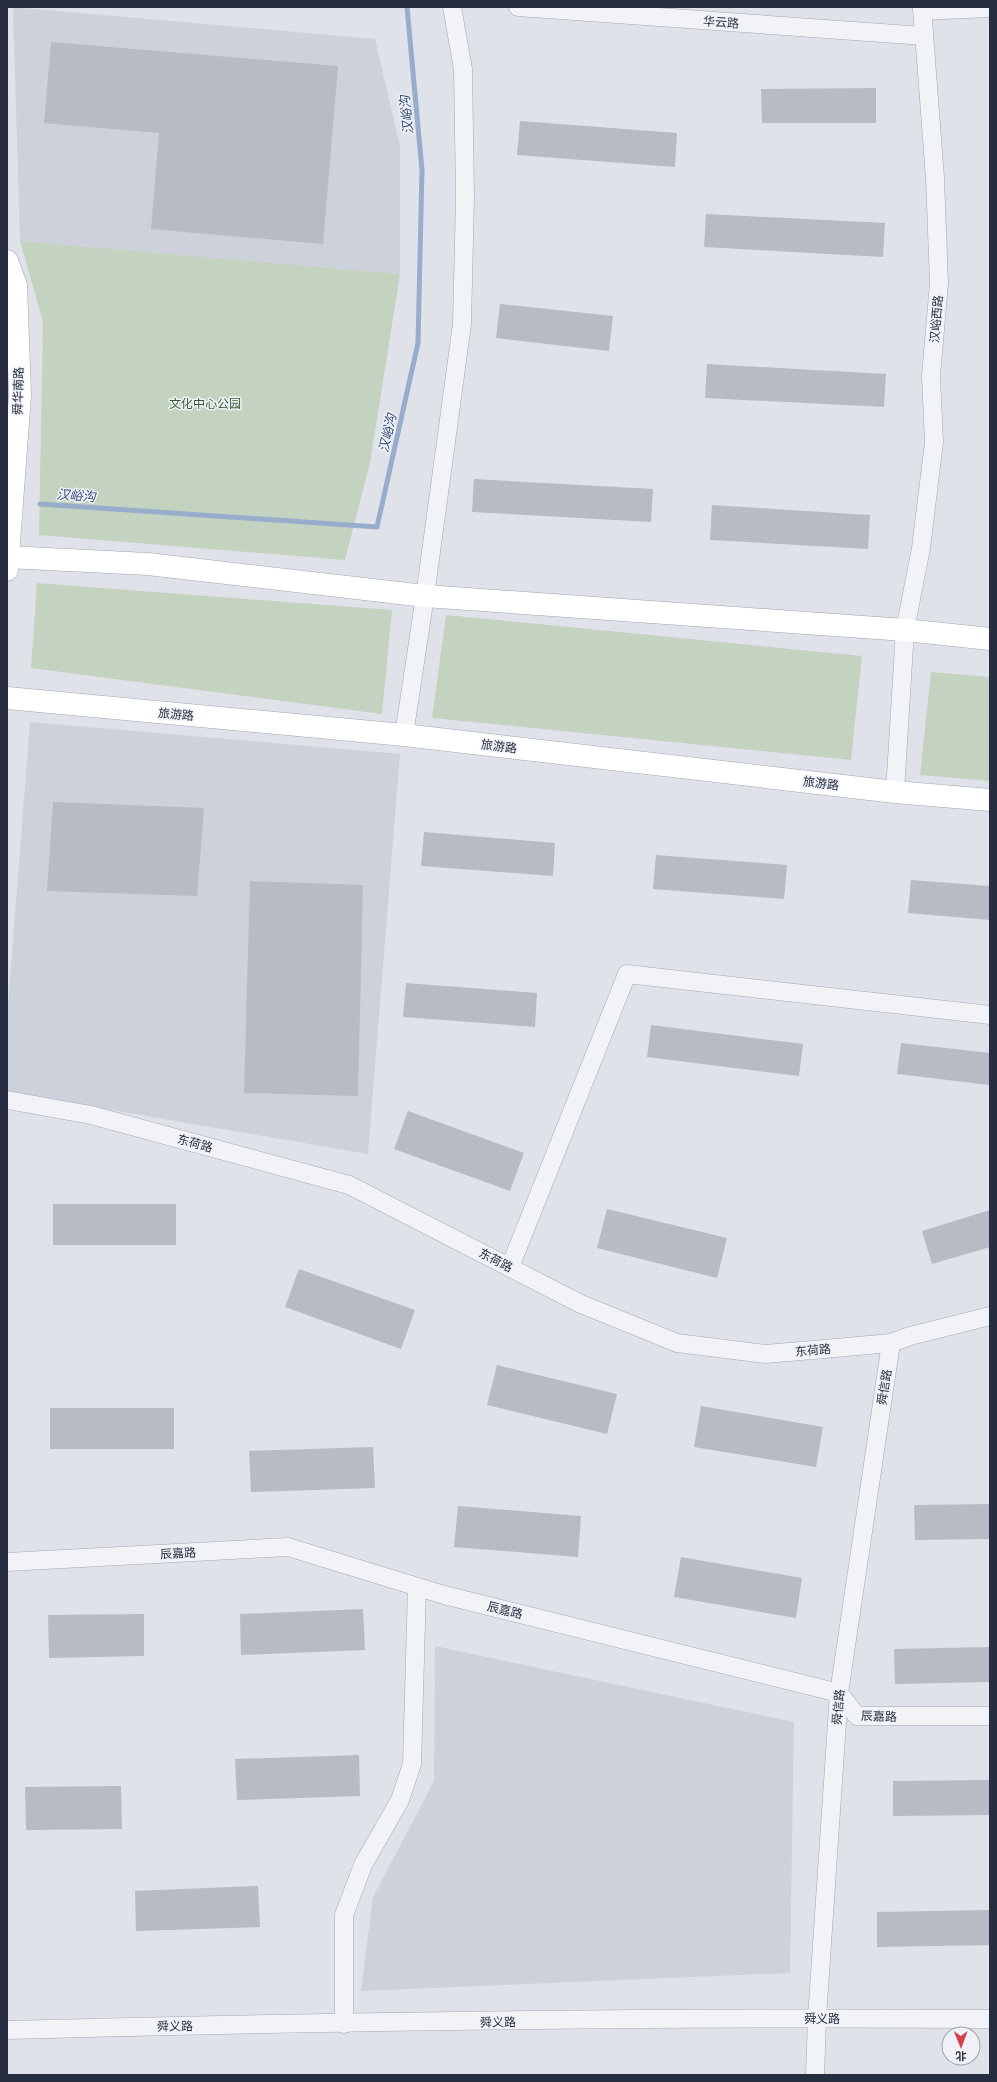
<svg xmlns="http://www.w3.org/2000/svg" width="997" height="2082" font-family="Mulish,'Noto Sans SC',sans-serif">
  <rect width="100%" height="100%" fill="#dfe2e9"/>
  <g fill="#cdd1db">
    <polygon points="13,7 375,39 400,146 400,274 20,241"/>
    <polygon points="30,722 400,754 368,1154 7,1092 7,1018"/>
    <polygon points="435,1646 794,1722 790,1973 361,1991 373,1897 434,1781"/>
  </g>
  <g fill="#c3d3c0">
    <polygon points="20,241 400,274 370,463 345,560 39,535 43,322"/>
    <polygon points="37,583 392,610 382,714 31,668"/>
    <polygon points="446,615 862,656 851,760 432,718"/>
    <polygon points="931,672 990,677 990,781 920,775"/>
  </g>
  <g fill="none" stroke-linecap="round" stroke-linejoin="round">
    <polyline stroke="#98adcb" stroke-width="5" points="40,504 377,527 418,343 422,170 407,7"/>
  </g>
  <g fill="#b6bbc6">
    <polygon points="51,42 338,66 323,244 151,229 159,133 44,123"/>
    <polygon points="876,88 876,123 762,123 761,89"/>
    <polygon points="520,121 677,133 675,167 517,155"/>
    <polygon points="706,214 885,223 883,257 704,247"/>
    <polygon points="500,304 613,316 609,351 496,338"/>
    <polygon points="707,364 886,374 884,407 705,398"/>
    <polygon points="474,479 653,489 651,522 472,512"/>
    <polygon points="712,505 870,515 868,549 710,540"/>
    <polygon points="53,802 204,808 197,896 47,891"/>
    <polygon points="424,832 555,843 553,876 421,866"/>
    <polygon points="656,855 787,865 784,899 653,889"/>
    <polygon points="911,880 990,886 990,920 908,913"/>
    <polygon points="250,881 363,885 358,1096 244,1093"/>
    <polygon points="406,983 537,993 535,1027 403,1017"/>
    <polygon points="651,1025 803,1044 799,1076 647,1057"/>
    <polygon points="901,1043 990,1053 990,1085 897,1074"/>
    <polygon points="408,1111 524,1153 510,1191 394,1149"/>
    <rect x="53" y="1204" width="123" height="41"/>
    <polygon points="607,1209 727,1238 717,1278 597,1248"/>
    <polygon points="990,1210 990,1247 932,1264 922,1231"/>
    <polygon points="299,1269 415,1310 401,1349 285,1307"/>
    <polygon points="497,1365 617,1394 607,1434 487,1405"/>
    <polygon points="701,1406 823,1427 816,1467 694,1447"/>
    <rect x="50" y="1408" width="124" height="41"/>
    <polygon points="373,1447 375,1488 251,1492 249,1451"/>
    <polygon points="990,1504 990,1539 915,1540 914,1505"/>
    <polygon points="458,1506 581,1516 578,1557 454,1547"/>
    <polygon points="681,1557 802,1578 796,1618 674,1597"/>
    <polygon points="363,1609 365,1650 241,1655 240,1614"/>
    <polygon points="144,1614 144,1656 49,1658 48,1615"/>
    <polygon points="990,1647 990,1682 895,1684 894,1649"/>
    <polygon points="359,1755 360,1796 237,1800 235,1759"/>
    <polygon points="990,1780 990,1815 893,1816 893,1781"/>
    <polygon points="121,1786 122,1829 26,1830 25,1787"/>
    <polygon points="258,1886 260,1927 136,1931 135,1891"/>
    <polygon points="990,1910 990,1945 877,1947 877,1912"/>
  </g>
  <g fill="none" stroke-linecap="round" stroke-linejoin="round">
    <defs>
      <g id="minor">
        <polyline points="518,7 924,36"/>
        <polyline points="922,11 990,8"/>
        <polyline points="404,735 425,596 462,324 465,197 463,69 452,7"/>
        <polyline points="895,792 905,630 921,548 934,442 931,376 939,283 935,178 922,7"/>
        <polyline points="7,1100 91,1115 349,1185 581,1304 677,1343 765,1354 813,1350 891,1343 910,1336 990,1316"/>
        <polyline points="510,1267 627,974 990,1015"/>
        <polyline points="7,1562 288,1547 444,1595 839,1693 857,1716 990,1716"/>
        <polyline points="344,2024 344,1915 363,1865 400,1800 412,1764 417,1587"/>
        <path d="M7,2030C334,2021 662,2017 990,2019"/>
        <polyline points="815,2075 817,2018 839,1693 891,1343"/>
      </g>
      <g id="major">
        <polyline points="7,261 16,285 20,395 7,570"/>
        <polyline points="7,557 148,564 425,596 905,630 990,639"/>
        <polyline points="7,698 404,735 895,792 990,800"/>
      </g>
    </defs>
    <use href="#minor" stroke="#a4a8b3" stroke-width="19"/>
    <use href="#major" stroke="#9ea5b5" stroke-width="23"/>
    <use href="#minor" stroke="#f2f3f7" stroke-width="18"/>
    <use href="#major" stroke="#fff" stroke-width="22"/>
  </g>
  <g text-anchor="middle" dominant-baseline="central" stroke-width="3" stroke-linejoin="round" paint-order="stroke">
    <g font-size="12" fill="#272e41" stroke="#eff1f6">
      <text transform="translate(721 22) rotate(4)">华云路</text>
      <text transform="translate(936 319) rotate(-85)">汉峪西路</text>
      <text transform="translate(18 391) rotate(-89)">舜华南路</text>
      <text transform="translate(176 714) rotate(5)">旅游路</text>
      <text transform="translate(499 746) rotate(7)">旅游路</text>
      <text transform="translate(821 783) rotate(7)">旅游路</text>
      <text transform="translate(195 1143) rotate(15)">东荷路</text>
      <text transform="translate(496 1260) rotate(27)">东荷路</text>
      <text transform="translate(813 1350) rotate(-5)">东荷路</text>
      <text transform="translate(884 1387) rotate(-81)">舜信路</text>
      <text transform="translate(178 1553) rotate(-3)">辰嘉路</text>
      <text transform="translate(505 1610) rotate(14)">辰嘉路</text>
      <text transform="translate(838 1707) rotate(-85)">舜信路</text>
      <text transform="translate(879 1716) rotate(2)">辰嘉路</text>
      <text x="822" y="2018">舜义路</text>
      <text transform="translate(498 2022) rotate(-1)">舜义路</text>
      <text transform="translate(175 2026) rotate(-1)">舜义路</text>
    </g>
    <g font-size="12" fill="#385d34" stroke="#eff1f6">
      <text x="205" y="403">文化中心公园</text>
    </g>
    <g font-size="13" font-style="italic" fill="#2f4977" stroke="#eff1f6">
      <text transform="translate(406 115) rotate(-96)">汉峪沟</text>
      <text transform="translate(387 433) rotate(-77)">汉峪沟</text>
      <text transform="translate(76 495) rotate(4)">汉峪沟</text>
    </g>
  </g>
  <rect width="997" height="2082" fill="none" stroke="#272e41" stroke-width="16"/>
  <g transform="translate(961 2046) rotate(179)"><circle r="19" fill="#eff1f6" stroke="#9fa3ae"/>
  <path d="M0-3L7 15L0 10L-7 15Z" fill="#d43e48"/>
  <text y="-6" font-size="11" font-weight="bold" text-anchor="middle" fill="#272e41">北</text>
  </g>
</svg>
